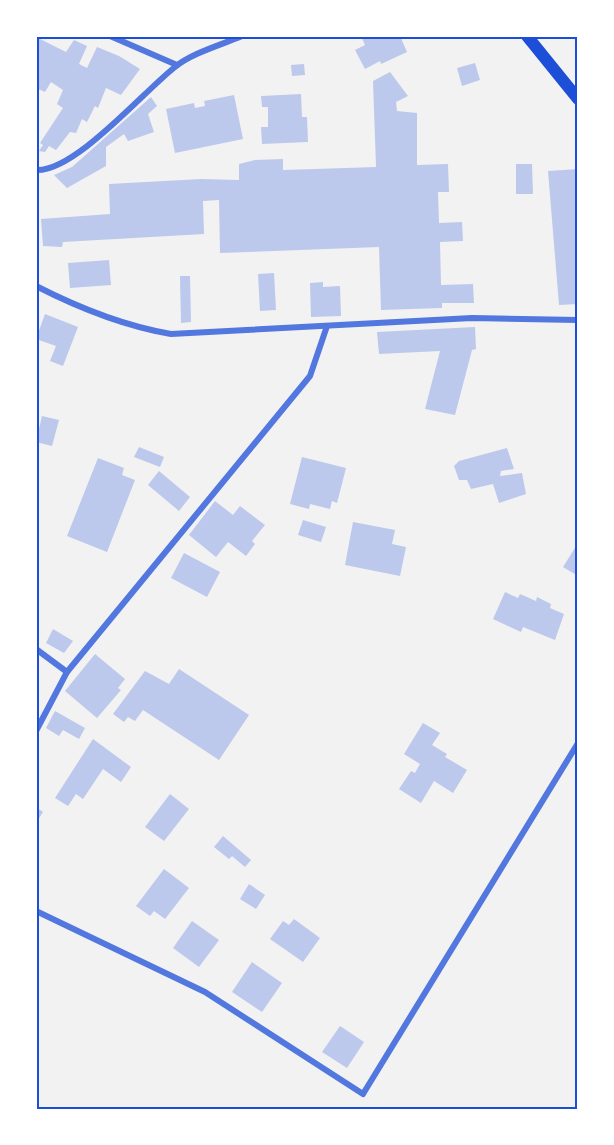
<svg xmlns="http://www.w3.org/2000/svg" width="614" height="1145" font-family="'Playfair Display',serif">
  <rect width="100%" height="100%" fill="#f2f2f2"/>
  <g fill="#bdc9ec">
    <polygon points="361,36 400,36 407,52 381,64 380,61 365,69 355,50 365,45"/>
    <polygon points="36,37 66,52 74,40 87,46 79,64 87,68 97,47 119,56 140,69 121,95 106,88 98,108 95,106 87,122 82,119 76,133 70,132 56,150 49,146 45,152 39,151 43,145 40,143 63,108 57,104 63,90 51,82 45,92 36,88"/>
    <polygon points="475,63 480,80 462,86 457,68"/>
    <polygon points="304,64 305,75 292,76 291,65"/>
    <polygon points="390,72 408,96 396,102 397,111 417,113 417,165 448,164 449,192 438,192 439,223 462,222 463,241 440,242 441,285 473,284 474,303 442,303 442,308 381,310 379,247 220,253 219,200 203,201 204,234 63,242 62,247 43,246 41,219 110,214 109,184 201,179 239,180 239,164 255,160 283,159 283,170 376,167 373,81"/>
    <polygon points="301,94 302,117 307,117 308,142 262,144 261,127 268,127 268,107 262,107 261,96"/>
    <polygon points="234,95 243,139 175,153 166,109 194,103 195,108 205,106 204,101"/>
    <polygon points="151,97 157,106 148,114 154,132 128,141 124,134 106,147 106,166 67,188 54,175 72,167"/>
    <polygon points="516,164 532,164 533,194 516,194"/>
    <polygon points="578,169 578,304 559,305 548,171"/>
    <polygon points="109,260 111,285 70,288 68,263"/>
    <polygon points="274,273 276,310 260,311 258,274"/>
    <polygon points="180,276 190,276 191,322 181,323"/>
    <polygon points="323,282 323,287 340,286 341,316 311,317 310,283"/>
    <polygon points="45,314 78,327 63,366 50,361 56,346 36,339"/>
    <polygon points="475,327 476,349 472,350 455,415 425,409 440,351 379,354 377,332"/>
    <polygon points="42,416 59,420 52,446 36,442"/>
    <polygon points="139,447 164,457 160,467 134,457"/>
    <polygon points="507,448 514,469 501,471 500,476 522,473 526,494 499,503 493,484 471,489 467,480 459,480 454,466 459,461"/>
    <polygon points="302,457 346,468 337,503 332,501 330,509 310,504 309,509 290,504"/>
    <polygon points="98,458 124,468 122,475 135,480 107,552 67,536"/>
    <polygon points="159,471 190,497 179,511 148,485"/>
    <polygon points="215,501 233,515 240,506 265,525 252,541 255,544 246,556 228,542 216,557 189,535"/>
    <polygon points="303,520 326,527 321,542 298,535"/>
    <polygon points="353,522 395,530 392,544 406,547 400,576 345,565"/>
    <polygon points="578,543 578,576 563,567"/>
    <polygon points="184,553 220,572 207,597 171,578"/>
    <polygon points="505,592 518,598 520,594 536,601 537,597 551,604 550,608 564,614 555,640 523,627 521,632 493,619"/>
    <polygon points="53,629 73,641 64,653 46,643"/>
    <polygon points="95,654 125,679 118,688 121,690 97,718 65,691"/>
    <polygon points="179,669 249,715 219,760 143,710 135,721 128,717 124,722 113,714 145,671 169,684"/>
    <polygon points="55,711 85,728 79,739 63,730 59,736 46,728"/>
    <polygon points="423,723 440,733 432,745 447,754 445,757 467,770 453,793 434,781 421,803 399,789 411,771 415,773 420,764 404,754"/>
    <polygon points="93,739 131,767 121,782 103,769 83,799 76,794 68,806 55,798"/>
    <polygon points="170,794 189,809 164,841 145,827"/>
    <polygon points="36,807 43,812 36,823"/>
    <polygon points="223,836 251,860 245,867 232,856 229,859 214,847"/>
    <polygon points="164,869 189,888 165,919 154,911 150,916 136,906"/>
    <polygon points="249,884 265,895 256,909 240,899"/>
    <polygon points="294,919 320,938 303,962 270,939 283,921 289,925"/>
    <polygon points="192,921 219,940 199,967 173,948"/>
    <polygon points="252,962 282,983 262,1012 232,992"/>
    <polygon points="340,1026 364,1042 347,1068 322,1052"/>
  </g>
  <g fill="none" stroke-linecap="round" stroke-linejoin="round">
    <g stroke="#5277de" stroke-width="6">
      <polyline points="110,36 177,65"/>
      <path d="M36,170C75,172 143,92 175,67C192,53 221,45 242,36"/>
      <path d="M36,286C79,308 124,326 171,334L472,318L578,320"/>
      <polyline points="36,649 67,672"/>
      <polyline points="36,731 67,672 310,376 327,326"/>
      <polyline points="36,911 205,992 363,1094 578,743"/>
    </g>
    <polyline stroke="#1d4ed8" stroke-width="12" points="527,36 578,99"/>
  </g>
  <rect width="614" height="1145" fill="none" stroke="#ffffff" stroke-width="75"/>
  <rect x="38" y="38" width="538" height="1070" fill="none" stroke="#1d4ed8" stroke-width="2"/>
</svg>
